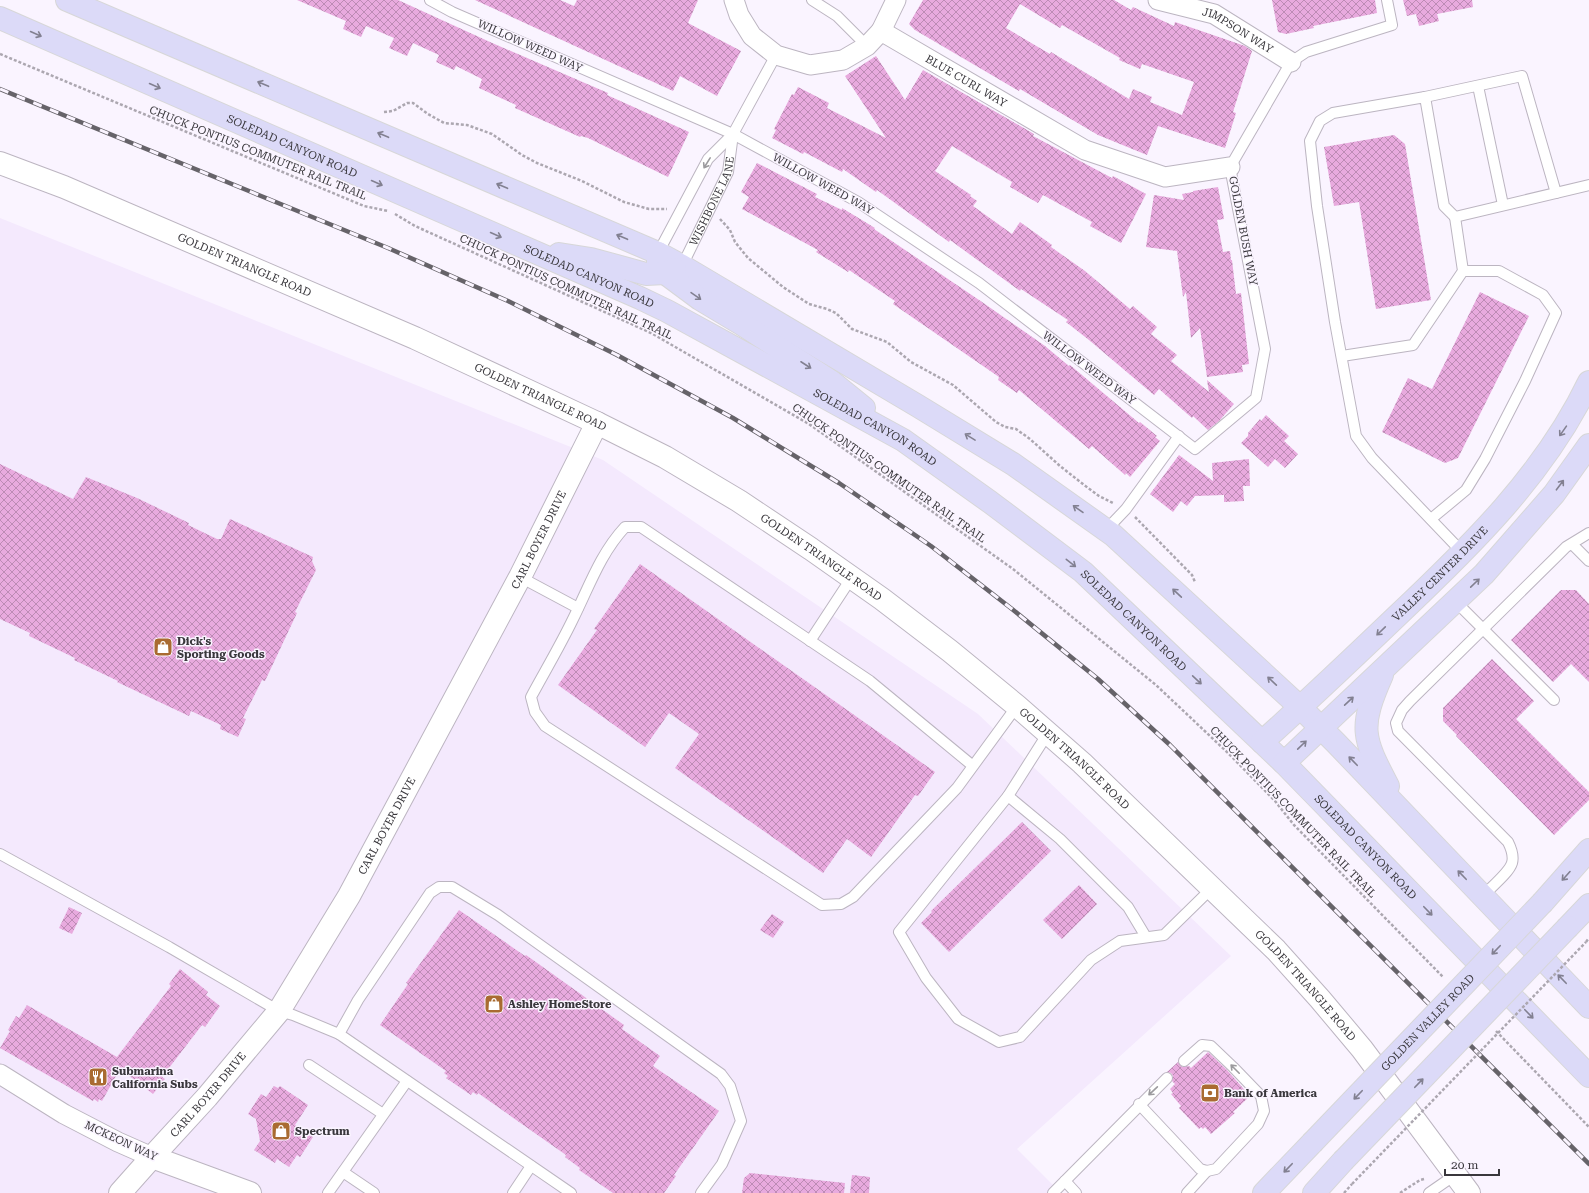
<svg xmlns="http://www.w3.org/2000/svg" width="1589" height="1193" font-family="'Roboto Serif',serif">
  <defs>
    <pattern id="building-cross-hatch" width="8" height="8" patternUnits="userSpaceOnUse"><rect width="8" height="8" fill="#e8aade"/><path d="M0 0l8 8M0 8l8-8" fill="none" stroke="#bd8bb5"/></pattern>
  </defs>
  <rect width="100%" height="100%" fill="#faf4ff"/>
  <polygon fill="#f4e9fd" points="0,218 603,460 978,714 1231,956 1017,1149 1061,1193 0,1193"/>
  <g fill="url(#building-cross-hatch)" fill-rule="evenodd">
    <polygon points="297,0 398,0 490,42 608,93 607,95 689,132 668,177 588,138 581,136 580,137 515,108 516,105 479,88 482,79 456,66 454,70 436,62 439,55 413,43 407,56 389,48 394,38 366,26 361,37 343,29 346,21"/>
    <polygon points="475,0 560,0 574,6 577,0 698,0 688,23 741,51 717,96 680,76 673,91"/>
    <path d="M923,0H1114L1131,10L1133,7L1174,26L1175,22L1245,46L1252,51L1233,112L1236,113L1225,148L1158,126L1147,155L1098,135L1020,89L1019,91L915,30L909,24ZM1020,4L1060,28L1062,25L1120,58L1119,60L1140,69L1142,64L1194,82L1182,115L1150,102L1152,97L1133,89L1129,99L1051,52L1050,54L1006,28Z"/>
    <polygon points="1272,0 1375,0 1377,13 1313,26 1314,28 1286,34 1278,32"/>
    <polygon points="1403,0 1472,0 1473,7 1437,14 1439,21 1419,26 1416,14 1407,16"/>
    <polygon points="876,56 905,100 923,70 1034,134 1033,136 1112,178 1113,176 1146,194 1121,243 1090,226 1092,222 1043,195 1038,203 1010,187 1012,182 952,146 935,171 971,195 970,196 977,201 973,206 1012,234 1020,222 1052,245 1051,247 1085,271 1130,309 1133,306 1157,327 1151,334 1177,355 1171,361 1209,392 1207,380 1234,404 1219,421 1208,430 1193,416 1192,418 1159,389 1154,395 1089,340 1066,322 1068,320 1021,289 1020,291 950,240 949,242 877,190 876,192 843,169 842,172 804,152 803,154 772,138 776,130 774,129 792,94 794,95 798,87 829,103 827,108 886,138 845,76"/>
    <polygon points="1394,135 1405,144 1431,300 1376,309 1359,202 1334,206 1324,147"/>
    <polygon points="757,163 817,194 815,197 842,210 842,208 875,228 874,229 982,302 1045,346 1069,366 1070,365 1139,423 1140,422 1157,436 1155,437 1160,441 1130,477 1126,473 1125,475 1092,446 1089,449 1019,390 1017,393 998,380 999,377 893,304 895,301 849,270 848,272 816,252 818,250 742,209 749,197 741,192"/>
    <polygon points="1218,187 1224,219 1217,220 1223,252 1230,251 1231,260 1232,260 1236,294 1241,293 1249,364 1242,365 1243,372 1207,377 1200,328 1191,338 1186,292 1183,297 1177,251 1146,247 1154,195 1184,200 1182,194 1193,192 1193,191"/>
    <polygon points="1480,292 1529,316 1458,458 1445,463 1382,432 1408,378 1432,389"/>
    <polygon points="1266,415 1289,436 1284,441 1298,454 1285,468 1275,459 1268,467 1241,443 1248,436 1248,433 1260,419 1261,421"/>
    <polygon points="1179,455 1213,481 1212,463 1249,459 1250,486 1243,486 1244,501 1224,502 1224,495 1195,496 1187,506 1181,501 1173,512 1150,494"/>
    <polygon points="0,464 73,499 86,477 137,498 189,523 188,525 217,539 221,539 230,519 313,557 312,561 316,570 295,612 297,613 265,681 262,680 243,718 246,719 238,737 220,729 221,725 191,711 189,716 117,682 118,681 74,660 75,658 29,636 30,633 0,619"/>
    <polygon points="640,564 935,772 918,796 915,795 871,857 847,839 823,873 675,768 699,734 669,713 645,747 558,685 597,630 594,629"/>
    <polygon points="1561,590 1576,590 1589,604 1589,682 1571,664 1553,682 1511,640"/>
    <polygon points="1492,659 1534,701 1516,719 1589,792 1589,800 1554,835 1456,736 1457,735 1443,721 1443,708"/>
    <polygon points="1022,822 1051,851 949,952 921,923 932,912 931,911"/>
    <polygon points="1079,885 1097,904 1062,939 1043,920"/>
    <polygon points="69,907 82,913 72,934 59,928"/>
    <polygon points="459,910 525,956 526,955 624,1025 622,1029 660,1056 653,1066 719,1111 674,1175 676,1176 664,1193 613,1193 579,1170 580,1168 565,1157 566,1155 478,1093 477,1095 473,1092 471,1095 446,1078 448,1076 444,1073 446,1071 380,1025 408,984 406,983"/>
    <polygon points="772,914 784,922 773,938 760,930"/>
    <polygon points="180,969 208,992 206,995 220,1006 205,1027 202,1025 162,1077 165,1079 153,1094 120,1069 102,1101 99,1099 98,1102 94,1099 93,1101 0,1048 10,1031 8,1030 16,1016 19,1018 27,1005 117,1057 171,986 169,984"/>
    <polygon points="1208,1052 1227,1070 1250,1096 1233,1112 1235,1113 1211,1134 1205,1127 1203,1129 1201,1127 1199,1129 1179,1108 1181,1106 1171,1094 1173,1093 1170,1089 1175,1084 1172,1081 1173,1076 1171,1073 1167,1072 1178,1062 1182,1067 1189,1066 1191,1068"/>
    <polygon points="274,1086 278,1088 280,1086 308,1105 295,1125 313,1137 300,1157 297,1155 289,1167 277,1159 275,1163 254,1150 260,1141 256,1119 248,1114 261,1094 266,1097"/>
    <polygon points="750,1173 845,1183 844,1193 742,1193 744,1178"/>
    <polygon points="852,1175 870,1177 869,1193 850,1193"/>
  </g>
  <g fill="none" stroke-linecap="round" stroke-linejoin="round">
    <defs>
      <g id="lane">
        <polyline points="430,0 452,12 733,134 858,202 979,283 1195,449 1256,398 1265,349 1230,167 1291,62 1306,52 1392,25 1387,0"/>
        <polyline points="812,0 837,16 867,46"/>
        <polyline points="1478,86 1503,205"/>
        <polyline points="1425,97 1522,76 1556,193"/>
        <polyline points="658,253 708,159 733,134 776,55"/>
        <path id="s1" d="M682,266L728,172L733,134"/>
        <polyline points="1342,356 1413,345 1463,271 1455,217"/>
        <polyline points="1431,519 1466,490 1485,459 1525,381 1556,313 1543,295 1499,271 1463,271"/>
        <polyline points="1106,530 1126,509 1179,436"/>
        <polyline points="1572,544 1589,561"/>
        <polyline points="1463,553 1372,458 1356,436 1335,322 1317,206 1310,141 1320,121 1333,113 1425,97 1444,206 1455,217 1589,185"/>
        <polyline points="520,577 578,608"/>
        <polyline points="1455,601 1554,700"/>
        <polyline points="810,641 852,577"/>
        <polyline points="1048,733 1008,796 899,932 926,978 958,1019 999,1042 1020,1037 1091,960 1120,941 1164,935 1212,888"/>
        <path d="M973,766L870,681L641,527H625C600,554 589,587 573,619C560,646 545,671 531,697L535,712L545,726L822,905L841,904L853,897L957,788L1017,706"/>
        <polyline points="1008,796 1060,839 1128,907 1146,937"/>
        <polyline points="0,854 169,947 279,1011 293,1015 339,1034 358,1000 430,893 439,887 452,887 498,915 721,1074 730,1086 741,1121 722,1164 701,1193"/>
        <path d="M1483,896C1490,888 1509,873 1512,863C1514,856 1511,848 1508,842L1398,731L1396,723L1402,710L1410,701L1554,559L1566,547L1589,533"/>
        <polyline points="339,1034 571,1193"/>
        <polyline points="309,1065 383,1114"/>
        <polyline points="1139,1104 1200,1169 1207,1171 1216,1169 1258,1124 1264,1111 1261,1096 1233,1067 1211,1046 1202,1045 1184,1061"/>
        <polyline points="343,1172 374,1193"/>
        <polyline points="1065,1181 1076,1193"/>
        <polyline points="328,1193 407,1081"/>
        <polyline points="513,1193 531,1166"/>
        <polyline points="1053,1193 1167,1078"/>
        <polyline points="1187,1193 1207,1171"/>
        <polyline points="1429,1193 1455,1175"/>
      </g>
      <g id="street">
        <path id="s2" d="M734,0L739,15L752,36L776,55L810,65L843,60L867,46L881,31L1085,150L1165,177L1230,167"/>
        <path id="s3" d="M1158,0L1214,14L1291,62"/>
        <polyline points="881,31 896,0"/>
        <polyline points="0,1074 64,1114 118,1142 152,1157"/>
      </g>
      <g id="secondary">
        <path id="s4" d="M0,163L64,187L415,338L597,423L665,457L739,501L811,549L882,599L950,651L1017,706L1082,763L1276,950L1320,999L1362,1049L1469,1193"/>
        <polyline points="152,1157 250,1193"/>
        <path id="s5" d="M120,1193L152,1157L207,1097L279,1011L349,896L520,577L597,423"/>
      </g>
      <g id="primary">
        <polyline points="67,0 658,253 682,266 918,406 1013,464 1113,535 1301,708 1336,743 1589,1007"/>
        <path id="s6" d="M0,18L640,298L667,311L903,440L990,502L1083,572L1284,763L1589,1076"/>
        <polyline points="658,253 658,263 665,273 700,299 740,323 832,382 864,408"/>
        <polyline points="559,254 591,259 646,274 665,273 675,269"/>
        <path d="M1382,675C1359,727 1362,737 1388,786"/>
        <path id="s7" d="M1262,742C1308,701 1352,659 1397,616C1470,547 1545,474 1589,382"/>
        <polyline points="1284,763 1484,574 1554,494 1589,445"/>
        <polyline points="1543,902 1589,850"/>
        <polyline points="1568,927 1589,905"/>
        <polyline points="1264,1193 1312,1143"/>
        <polyline points="1314,1193 1343,1161"/>
      </g>
    </defs>
    <use href="#lane" stroke="#bcb5c1" stroke-width="12"/>
    <use href="#street" stroke="#bcb5c1" stroke-width="21"/>
    <use href="#secondary" stroke="#bcb5c1" stroke-width="24"/>
    <use href="#primary" stroke="#d7d7d8" stroke-width="24"/>
    <g stroke="#aca7b0" stroke-width="2.5" stroke-dasharray="3 2" stroke-linecap="butt">
      <polyline points="0,54 364,206 388,211"/>
      <polyline points="384,112 393,111 407,103 413,103 428,114 444,123 467,125 492,134 522,155 537,163 582,181 624,202 649,209 667,209"/>
      <polyline points="395,214 415,226 651,333 809,424 1013,569 1156,685 1228,753 1275,801 1294,825 1443,977"/>
      <polyline points="720,219 730,230 735,242 748,258 783,287 809,304 827,309 836,313 852,329 887,342 911,362 953,385 996,422 1005,427 1016,429 1030,439 1060,466 1088,488 1099,496 1113,503"/>
      <polyline points="1135,517 1192,575 1195,582"/>
      <polyline points="1586,942 1589,938"/>
      <polyline points="1496,1031 1589,1127"/>
      <polyline points="1344,1193 1352,1184"/>
      <polyline points="1400,1193 1420,1180 1424,1179"/>
    </g>
    <use href="#lane" stroke="#fff" stroke-width="10"/>
    <use href="#street" stroke="#fff" stroke-width="19"/>
    <use href="#secondary" stroke="#fff" stroke-width="22"/>
    <use href="#primary" stroke="#dcdaf8" stroke-width="22"/>
    <defs>
      <polyline id="rail" points="0,89 388,248 508,301 617,355 733,418 839,483 931,546 1012,609 1098,679 1170,745 1589,1164"/>
    </defs>
    <use href="#rail" stroke="#666369" stroke-width="4.5"/>
    <use href="#rail" stroke="#faf4ff" stroke-width="3" stroke-dasharray="9" stroke-linecap="butt"/>
    <defs>
      <g id="primary-bridge">
        <path id="s8" d="M1312,1143L1543,902"/>
        <polyline points="1343,1161 1568,927"/>
      </g>
    </defs>
    <use href="#primary-bridge" stroke="#d7d7d8" stroke-width="24" stroke-linecap="butt"/>
    <polyline stroke="#aca7b0" stroke-width="2.5" stroke-dasharray="3 2" stroke-linecap="butt" points="1352,1184 1586,942"/>
    <use href="#primary-bridge" stroke="#dcdaf8" stroke-width="22"/>
  </g>
  <defs><path id="oneway-shaft" d="M-6 0H5M1.5-3L5.5 0L1.5 3" fill="none" stroke-width="1.6" stroke-linecap="round" stroke-linejoin="round"/></defs>
  <g stroke="#828091">
    <use href="#oneway-shaft" transform="translate(36 34) rotate(24)"/>
    <use href="#oneway-shaft" transform="translate(263 84) rotate(-157)"/>
    <use href="#oneway-shaft" transform="translate(155 86) rotate(24)"/>
    <use href="#oneway-shaft" transform="translate(383 135) rotate(-157)"/>
    <use href="#oneway-shaft" transform="translate(377 183) rotate(24)"/>
    <use href="#oneway-shaft" transform="translate(502 186) rotate(-157)"/>
    <use href="#oneway-shaft" transform="translate(496 235) rotate(24)"/>
    <use href="#oneway-shaft" transform="translate(622 237) rotate(-157)"/>
    <use href="#oneway-shaft" transform="translate(696 296) rotate(35)"/>
    <use href="#oneway-shaft" transform="translate(806 365) rotate(33)"/>
    <use href="#oneway-shaft" transform="translate(1563 431) rotate(125)"/>
    <use href="#oneway-shaft" transform="translate(970 437) rotate(-148)"/>
    <use href="#oneway-shaft" transform="translate(1560 485) rotate(-53)"/>
    <use href="#oneway-shaft" transform="translate(1078 509) rotate(-145)"/>
    <use href="#oneway-shaft" transform="translate(1071 563) rotate(38)"/>
    <use href="#oneway-shaft" transform="translate(1475 583) rotate(-44)"/>
    <use href="#oneway-shaft" transform="translate(1177 593) rotate(-137)"/>
    <use href="#oneway-shaft" transform="translate(1381 631) rotate(136)"/>
    <use href="#oneway-shaft" transform="translate(1197 680) rotate(43)"/>
    <use href="#oneway-shaft" transform="translate(1272 681) rotate(-137)"/>
    <use href="#oneway-shaft" transform="translate(1349 701) rotate(-43)"/>
    <use href="#oneway-shaft" transform="translate(1302 745) rotate(-44)"/>
    <use href="#oneway-shaft" transform="translate(1353 761) rotate(-134)"/>
    <use href="#oneway-shaft" transform="translate(1462 875) rotate(-134)"/>
    <use href="#oneway-shaft" transform="translate(1566 876) rotate(132)"/>
    <use href="#oneway-shaft" transform="translate(1428 911) rotate(46)"/>
    <use href="#oneway-shaft" transform="translate(1496 950) rotate(134)"/>
    <use href="#oneway-shaft" transform="translate(1562 979) rotate(-134)"/>
    <use href="#oneway-shaft" transform="translate(1529 1014) rotate(46)"/>
    <use href="#oneway-shaft" transform="translate(1419 1083) rotate(-46)"/>
    <use href="#oneway-shaft" transform="translate(1358 1095) rotate(134)"/>
    <use href="#oneway-shaft" transform="translate(1288 1168) rotate(134)"/>
  </g>
  <g stroke="#9c9b9e">
    <use href="#oneway-shaft" transform="translate(707 163) rotate(122)"/>
    <use href="#oneway-shaft" transform="translate(1235 1069) rotate(-135)"/>
    <use href="#oneway-shaft" transform="translate(1153 1091) rotate(137)"/>
  </g>
  <defs>
    <symbol id="shop-square" viewBox="-11 -11 22 22"><rect x="-9" y="-9" width="18" height="18" rx="4" fill="#a96b31" stroke="#faf4ff"/><path d="M-5-2.5h2.3a2.7 3.5 0 0 1 5.4 0H5L5.5 6h-11ZM-1.5-2.5h3a1.5 2.3 0 0 0-3 0Z" fill="#fff"/></symbol>
    <symbol id="restaurant-square" viewBox="-11 -11 22 22"><rect x="-9" y="-9" width="18" height="18" rx="4" fill="#a96b31" stroke="#faf4ff"/><path d="M-5-6h1v4h1v-4h1v4h1v-4h1v5L-1.5 .5V6h-2V.5L-5-1ZM5-6V6H3V1.5H1.5Q1.5-4 5-6Z" fill="#fff"/></symbol>
    <symbol id="bank-square" viewBox="-11 -11 22 22"><rect x="-9" y="-9" width="18" height="18" rx="4" fill="#a96b31" stroke="#faf4ff"/><path d="M-6-4H6V4H-6ZM0-2.3a2.3 2.3 0 1 0 0 4.6a2.3 2.3 0 1 0 0-4.6Z" fill="#fff"/></symbol>
  </defs>
  <g fill-rule="evenodd">
    <use href="#shop-square" x="152" y="636" width="22" height="22"/>
    <use href="#shop-square" x="483" y="993" width="22" height="22"/>
    <use href="#restaurant-square" x="87" y="1066" width="22" height="22"/>
    <use href="#bank-square" x="1199" y="1082" width="22" height="22"/>
    <use href="#shop-square" x="270" y="1120" width="22" height="22"/>
  </g>
  <g text-anchor="middle" dominant-baseline="central" stroke-width="3" stroke-linejoin="round" paint-order="stroke">
    <g font-size="11" fill="#39373c" stroke="#faf4ff">
      <text stroke="none"><textPath href="#s3" startOffset="86">JIMPSON WAY</textPath></text>
      <text transform="translate(530 46) rotate(24)">WILLOW WEED WAY</text>
      <text stroke="none"><textPath href="#s2" startOffset="287">BLUE CURL WAY</textPath></text>
      <text stroke="none"><textPath href="#s6" startOffset="319">SOLEDAD CANYON ROAD</textPath></text>
      <text transform="translate(258 153) rotate(22)">CHUCK PONTIUS COMMUTER RAIL TRAIL</text>
      <text transform="translate(823 184) rotate(29)">WILLOW WEED WAY</text>
      <text stroke="none"><textPath href="#s1" startOffset="72">WISHBONE LANE</textPath></text>
      <text transform="translate(1243 231) rotate(79)">GOLDEN BUSH WAY</text>
      <text stroke="none"><textPath href="#s4" startOffset="265">GOLDEN TRIANGLE ROAD</textPath></text>
      <text stroke="none"><textPath href="#s6" startOffset="643">SOLEDAD CANYON ROAD</textPath></text>
      <text transform="translate(566 287) rotate(25)">CHUCK PONTIUS COMMUTER RAIL TRAIL</text>
      <text transform="translate(1089 368) rotate(37)">WILLOW WEED WAY</text>
      <text stroke="none"><textPath href="#s4" startOffset="589">GOLDEN TRIANGLE ROAD</textPath></text>
      <text stroke="none"><textPath href="#s6" startOffset="967">SOLEDAD CANYON ROAD</textPath></text>
      <text transform="translate(889 473) rotate(35)">CHUCK PONTIUS COMMUTER RAIL TRAIL</text>
      <text stroke="none"><textPath href="#s5" startOffset="780">CARL BOYER DRIVE</textPath></text>
      <text stroke="none"><textPath href="#s4" startOffset="913">GOLDEN TRIANGLE ROAD</textPath></text>
      <text stroke="none"><textPath href="#s7" startOffset="245">VALLEY CENTER DRIVE</textPath></text>
      <text stroke="none"><textPath href="#s6" startOffset="1291">SOLEDAD CANYON ROAD</textPath></text>
      <text stroke="none"><textPath href="#s4" startOffset="1237">GOLDEN TRIANGLE ROAD</textPath></text>
      <text transform="translate(1293 812) rotate(46)">CHUCK PONTIUS COMMUTER RAIL TRAIL</text>
      <text stroke="none"><textPath href="#s5" startOffset="456">CARL BOYER DRIVE</textPath></text>
      <text stroke="none"><textPath href="#s6" startOffset="1615">SOLEDAD CANYON ROAD</textPath></text>
      <text stroke="none"><textPath href="#s4" startOffset="1561">GOLDEN TRIANGLE ROAD</textPath></text>
      <text stroke="none"><textPath href="#s8" startOffset="167">GOLDEN VALLEY ROAD</textPath></text>
      <text stroke="none"><textPath href="#s5" startOffset="132">CARL BOYER DRIVE</textPath></text>
      <text transform="translate(121 1141) rotate(25)">MCKEON WAY</text>
    </g>
    <g font-size="11" font-weight="bold" fill="#39373c" stroke="#faf4ff" text-anchor="start">
      <text x="177" y="641">Dick's<tspan x="177" dy="13">Sporting Goods</tspan></text>
      <text x="508" y="1004">Ashley HomeStore</text>
      <text x="112" y="1071">Submarina<tspan x="112" dy="13">California Subs</tspan></text>
      <text x="1224" y="1093">Bank of America</text>
      <text x="295" y="1131">Spectrum</text>
    </g>
  </g>
  <path d="M1445 1169v6h54v-6" fill="none" stroke="#39373c" stroke-width="2"/>
  <text x="1451" y="1169" font-size="12" fill="#39373c" stroke="#faf4ff" stroke-width="3" paint-order="stroke">20 m</text>
</svg>
